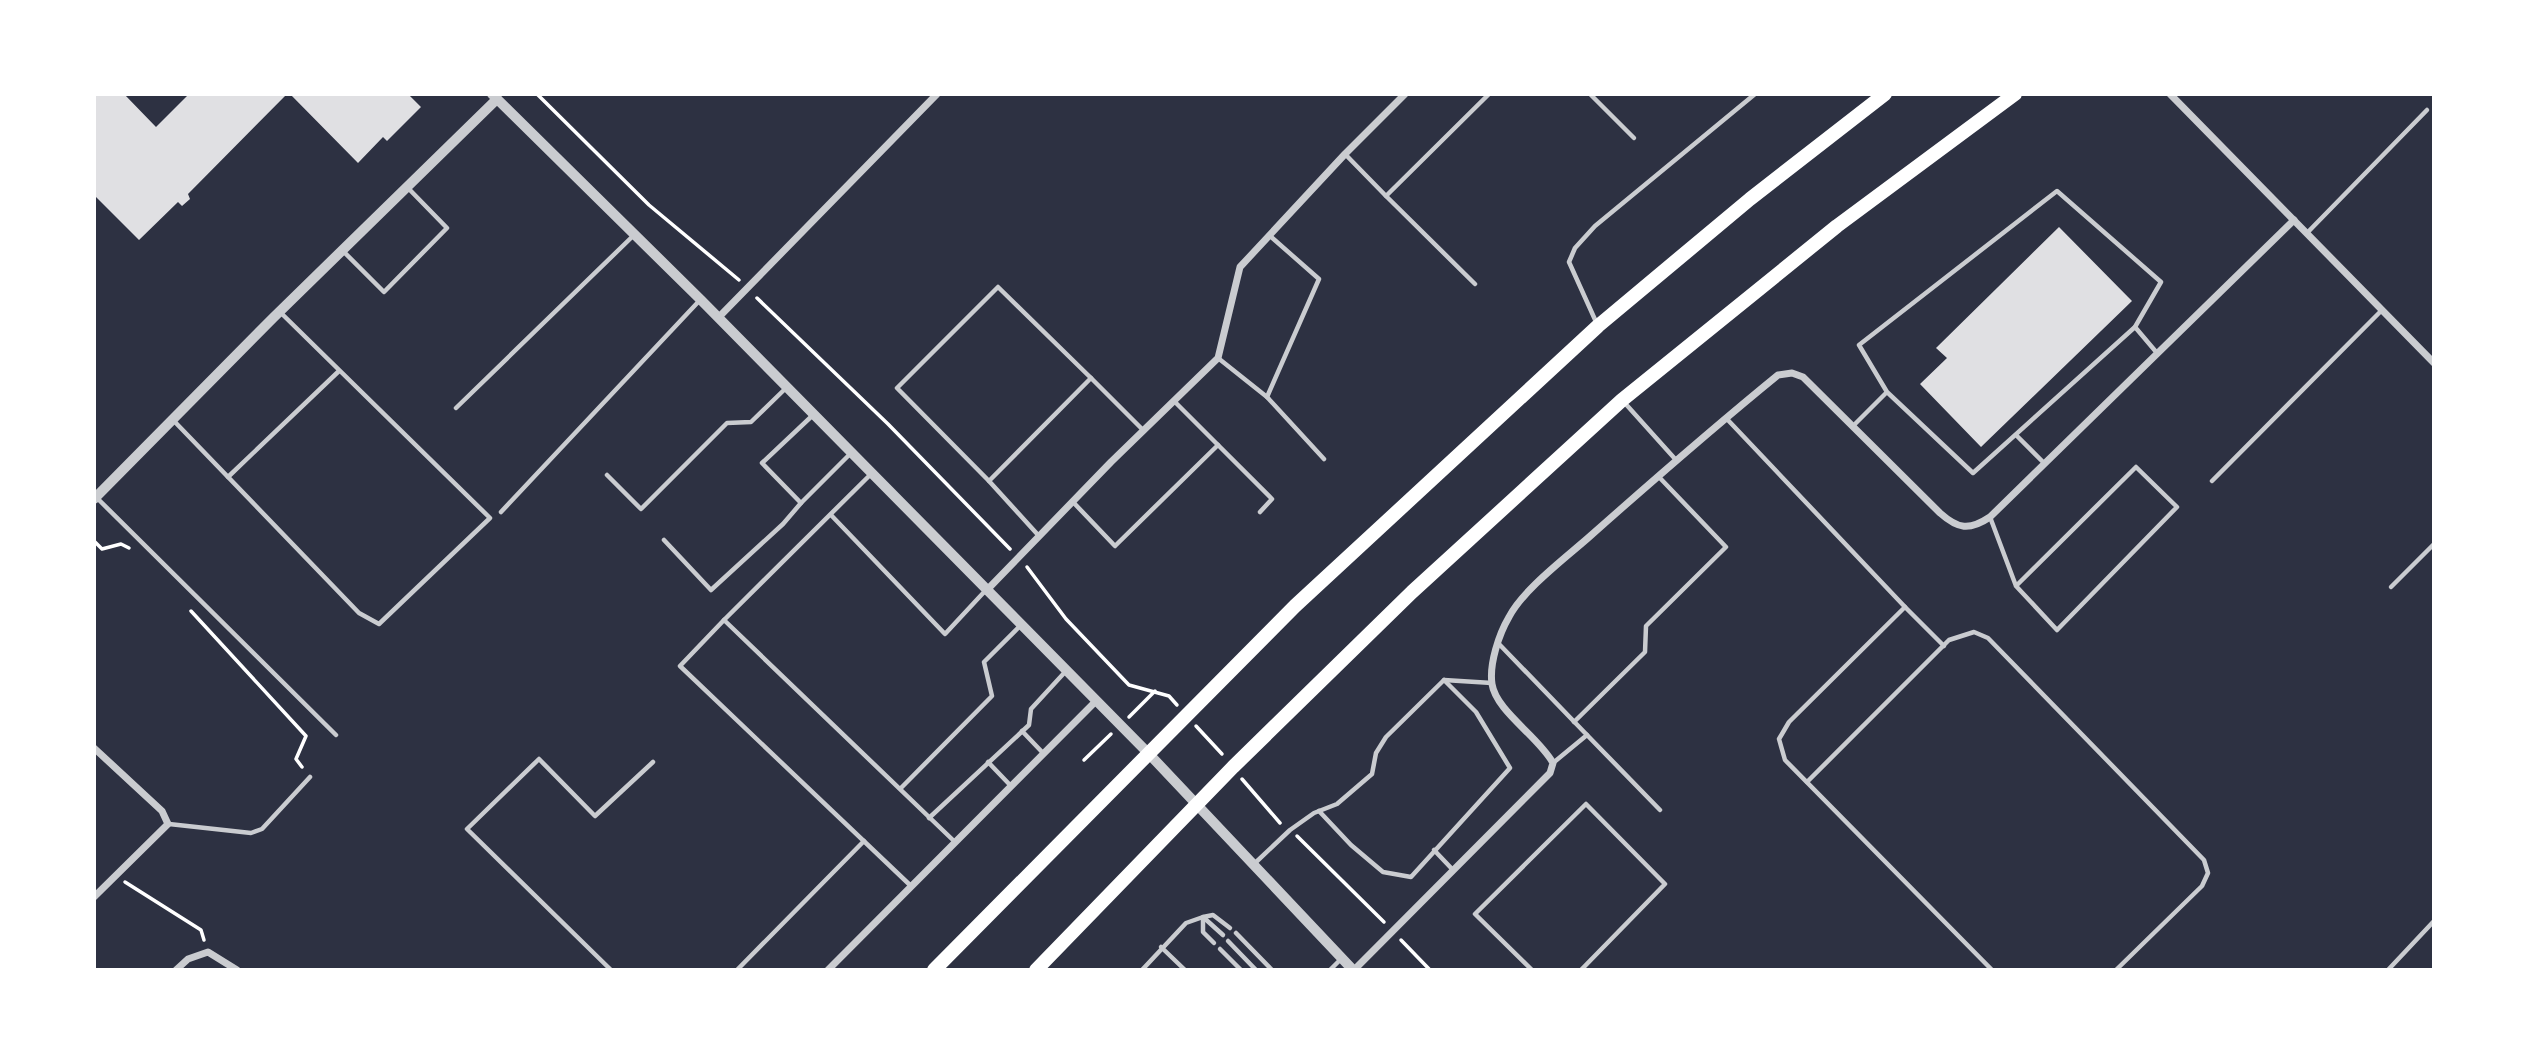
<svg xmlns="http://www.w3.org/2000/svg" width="2528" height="1064" font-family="'Times New Roman',serif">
  <rect width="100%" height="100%" fill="#2d3142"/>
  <g fill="#e0e0e3">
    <polygon points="94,94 124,94 156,127 189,94 287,94 188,194 190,199 182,206 178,202 139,240 94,195"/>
    <polygon points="290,94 408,94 421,107 387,141 383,137 358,163"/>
    <polygon points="2059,227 2132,301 1981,447 1920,384 1947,358 1936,348"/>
  </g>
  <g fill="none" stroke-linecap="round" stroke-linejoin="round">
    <g stroke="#fff" stroke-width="3.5">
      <polyline points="537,94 649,205 739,280"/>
      <polyline points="757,298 888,424 1010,549"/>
      <polyline points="94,541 102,549 121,544 129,548"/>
      <polyline points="1027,567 1066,619 1129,685 1169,696 1177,705"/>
      <polyline points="191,611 306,736 296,759 302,767"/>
      <polyline points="1129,717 1155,691"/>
      <polyline points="1196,726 1222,754"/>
      <polyline points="1084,760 1111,734"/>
      <polyline points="1242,779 1280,823"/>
      <polyline points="1297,836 1384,922"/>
      <polyline points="125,882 201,930 204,940"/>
      <polyline points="1401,940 1430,970"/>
    </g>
    <g stroke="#caccd0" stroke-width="4.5">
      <polyline points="1590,94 1634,138"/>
      <polyline points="1345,154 1386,196 1489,94"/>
      <polyline points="1386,196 1475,284"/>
      <polyline points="2307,233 2427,110"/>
      <polyline points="343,251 384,292 447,228 408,188"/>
      <polyline points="1597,324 1569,262 1575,248 1595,226 1755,94"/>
      <polyline points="2135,327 2157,353"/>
      <polyline points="1218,358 1267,397 1319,279 1269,235"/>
      <polyline points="1267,397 1324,459"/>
      <polyline points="1623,401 1676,460"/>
      <polyline points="456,408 634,235"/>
      <polyline points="813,415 762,463 801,503 850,454"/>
      <polyline points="1726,418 1905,607 1789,722 1779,739 1785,760 1992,970"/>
      <polyline points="174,421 359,613 379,624 490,518 280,312"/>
      <polyline points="1853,426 1887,392 1859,345 2057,191 2161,282 2135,327 1973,473 1887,392"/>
      <polyline points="2016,435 2045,464"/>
      <polyline points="1218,445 1272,499 1260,512"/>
      <polyline points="871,474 724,620 955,842"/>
      <polyline points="607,475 641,509 727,423 751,422 786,388"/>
      <polyline points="228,477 339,371"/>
      <polyline points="989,481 897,388 998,287 1091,378"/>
      <polyline points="2212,481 2382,310"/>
      <polyline points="97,498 336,735"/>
      <polyline points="1073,502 1115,546 1218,445 1174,401"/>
      <polyline points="501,512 700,300"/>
      <polyline points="831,515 945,634 985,591"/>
      <polyline points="1990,517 2016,586 2057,630 2177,507 2136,467 2016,586"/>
      <polyline points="1039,536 989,481 1091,378 1143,430"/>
      <polyline points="664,540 711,590 783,524 801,503"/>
      <polyline points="2391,587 2434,544"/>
      <polyline points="1905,607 1944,646"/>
      <polyline points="724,620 680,666 911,886"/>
      <polyline points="1499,644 1587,735 1553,763"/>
      <polyline points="1574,722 1645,652 1646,626 1726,547 1659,477"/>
      <polyline points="1022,731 1043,753"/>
      <polyline points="1587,735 1660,810"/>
      <polyline points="988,762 1011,786"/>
      <polyline points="1807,782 1949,640 1974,632 1988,638 2204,860 2208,873 2202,886 2116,970"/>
      <polyline points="901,788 992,696 984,662 1020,626"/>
      <polyline points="1319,811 1351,845 1383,872 1411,877 1510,768 1476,712 1444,680"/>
      <polyline points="929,818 1029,725 1031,709 1065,672"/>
      <polyline points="169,824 251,833 262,829 310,777"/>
      <polyline points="1434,850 1453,870"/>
      <polyline points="1254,864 1290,830 1314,813 1337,804 1372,774 1376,753 1386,737 1444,680 1492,683"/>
      <polyline points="1236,933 1272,970"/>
      <polyline points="1228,941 1256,970"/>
      <polyline points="1214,943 1203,932 1203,917 1213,915 1230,928"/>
      <polyline points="1161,947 1185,970"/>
      <polyline points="1220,949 1241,970"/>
      <polyline points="611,970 467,829 539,759 595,816 653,762"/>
      <polyline points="737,970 864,841"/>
      <polyline points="1142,970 1186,923 1203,917 1223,935"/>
      <polyline points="1330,970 1341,959"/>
      <polyline points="1532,970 1475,914 1586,804 1665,884 1581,970"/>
      <polyline points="2388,970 2434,921"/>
    </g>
    <g stroke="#caccd0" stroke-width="7">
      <polyline points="2170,94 2434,363"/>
      <polyline points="718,318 937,94"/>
      <polyline points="986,591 1111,462 1218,358 1240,267 1345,154 1405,94"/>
      <polyline points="94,748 162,811 168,824 94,897"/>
      <polyline points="176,970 188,959 208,952 237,970"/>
      <polyline points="828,970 1096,701"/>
      <path d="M1354,970L1550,773L1553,763C1539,737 1496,711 1492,684C1489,664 1499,634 1509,617C1523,590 1564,559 1588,538C1650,483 1713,428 1778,375L1792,373L1803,377L1940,513C1958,529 1969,531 1990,517L2294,220"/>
    </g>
    <g stroke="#caccd0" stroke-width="10">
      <polyline points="492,94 701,300 1150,755 1353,970"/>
      <polyline points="94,499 273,318 497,99"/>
    </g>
    <g stroke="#fff" stroke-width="14">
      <polyline points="934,970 1295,606 1598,326 1750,199 1885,94"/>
      <polyline points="1036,970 1233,767 1412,592 1622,400 1837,226 2015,94"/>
    </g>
  </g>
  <rect width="2528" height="1064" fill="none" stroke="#ffffff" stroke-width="192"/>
</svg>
